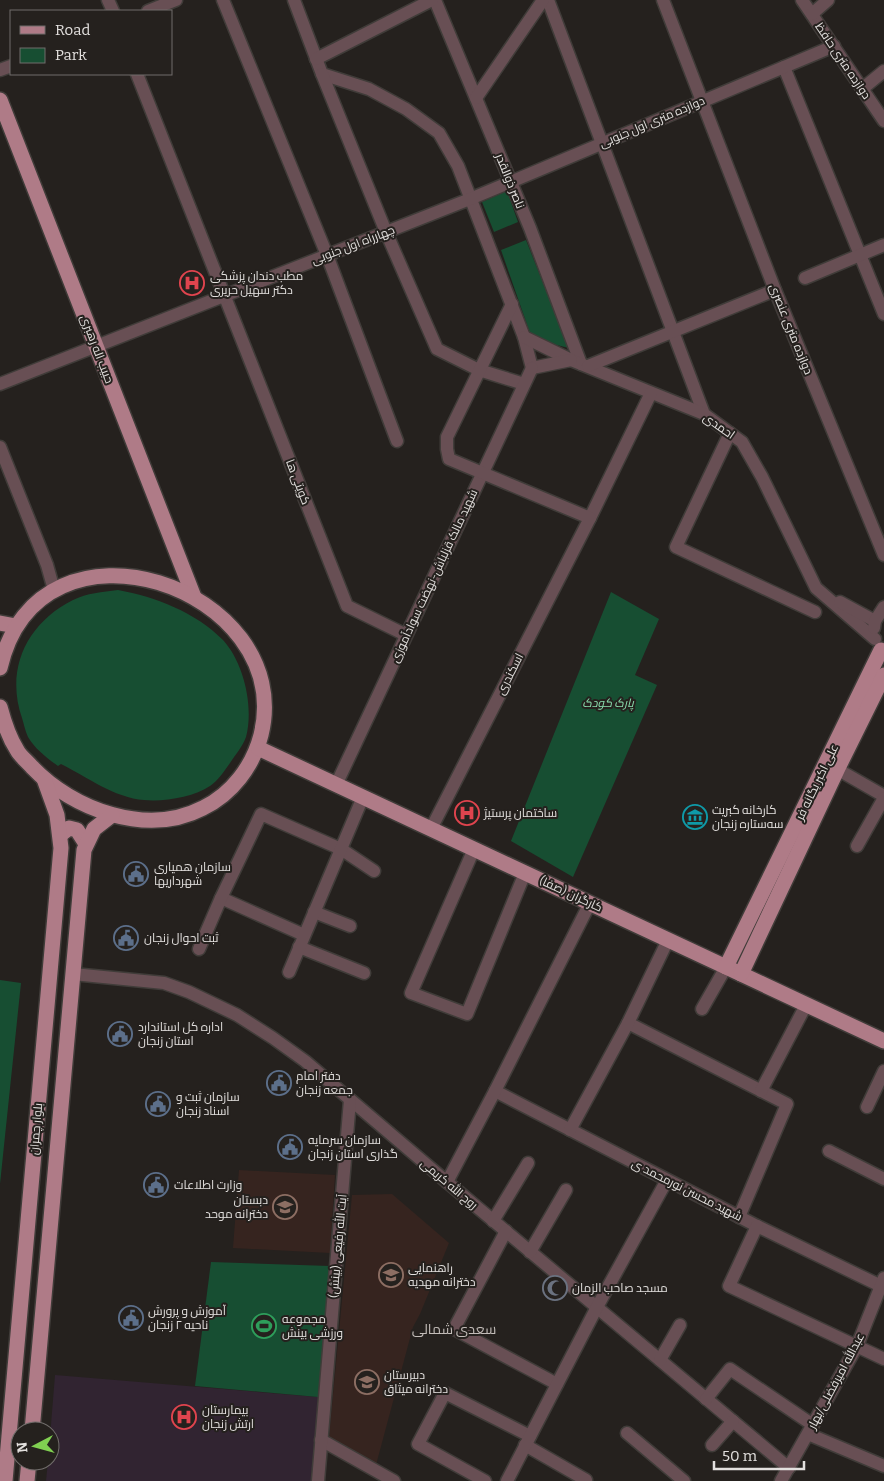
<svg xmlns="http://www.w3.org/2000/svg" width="884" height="1481" font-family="Bitter,Cairo,serif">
  <rect width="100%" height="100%" fill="#25211e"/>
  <g fill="#36241f">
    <polygon points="239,1170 335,1175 330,1253 233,1248"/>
    <polygon points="392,1194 449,1243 420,1314 413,1327 376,1465 329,1437 352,1195"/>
  </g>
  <polygon fill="#312431" points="55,1375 318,1397 311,1481 46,1481 48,1461 50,1461 50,1437"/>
  <g fill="#174e32">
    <polygon points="507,191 518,222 494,232 482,202"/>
    <polygon points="526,240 569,348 532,339 501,250"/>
    <path d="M118,590C156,597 195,612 223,640C244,663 254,707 246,737C243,746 235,755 230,763C225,770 218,781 210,786C194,797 164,802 144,800C115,798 87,777 61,764L58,766C47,758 35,749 28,737C25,731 24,724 22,718C5,669 27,623 73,600C87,593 102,592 118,590Z"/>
    <polygon points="611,592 659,619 635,675 657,685 573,877 511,841"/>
    <polygon points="0,980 21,983 0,1184"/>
    <polygon points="211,1262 330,1266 318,1397 195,1386"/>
  </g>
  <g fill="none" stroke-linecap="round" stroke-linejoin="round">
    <defs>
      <g id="minor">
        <polyline points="108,0 113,11"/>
        <polyline points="223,0 327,255 397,441"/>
        <polyline points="294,0 322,74 369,89 406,109 439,133 458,166 524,337 532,368"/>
        <polyline points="435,0 530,228 581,364"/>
        <polyline points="548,0 704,414"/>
        <polyline points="663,0 775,290 884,555"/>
        <polyline points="802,0 884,121"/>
        <polyline points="148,11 176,0"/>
        <polyline points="812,14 828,0"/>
        <polyline points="316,59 432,0"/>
        <polyline points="784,67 884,314"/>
        <polyline points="0,70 11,66"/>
        <polyline points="137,74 347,606 406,635"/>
        <polyline points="322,74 386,232 437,349 479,370 524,384"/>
        <polyline points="862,89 884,71"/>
        <polyline points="476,98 543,0"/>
        <polyline points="805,278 884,245"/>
        <polyline points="524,337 571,360 704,414 742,442 762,477 816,588 875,639"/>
        <polyline points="588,366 775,290"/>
        <polyline points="532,368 571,360"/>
        <polyline points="0,384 470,199 834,46"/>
        <polyline points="730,433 676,547 815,612"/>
        <polyline points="0,447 47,565 54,590"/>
        <polyline points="590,518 651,393"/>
        <polyline points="840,602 875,621"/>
        <polyline points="874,628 875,621 884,607"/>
        <polyline points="830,765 884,796"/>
        <polyline points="336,785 532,368"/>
        <polyline points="431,829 590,518 449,459 447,449 447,437 512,304"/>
        <polyline points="857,846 884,798"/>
        <polyline points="474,849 411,993 467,1014 525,873"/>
        <polyline points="221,898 304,935"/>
        <polyline points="314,912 350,926"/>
        <polyline points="299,947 364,973"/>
        <polyline points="199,949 221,898 261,814 341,849 374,871"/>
        <polyline points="289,972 363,797"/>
        <polyline points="73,974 164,983 189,992 237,1015 273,1038 305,1061 447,1182 789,1468"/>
        <polyline points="702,1009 726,967"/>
        <polyline points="628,1023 787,1104 739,1217"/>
        <polyline points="495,1091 757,1226 881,1286"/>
        <polyline points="761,1091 806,1005"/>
        <polyline points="867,1107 884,1071"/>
        <polyline points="570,1130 628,1023 668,940"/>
        <polyline points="829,1151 884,1179"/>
        <polyline points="447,1182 495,1091 590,903"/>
        <polyline points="493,1221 528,1163"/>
        <polyline points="757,1226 729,1286 884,1359"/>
        <polyline points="506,1231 454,1329 557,1384"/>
        <polyline points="530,1252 566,1190"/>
        <polyline points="660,1360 680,1325"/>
        <polyline points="706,1399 730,1369 813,1425"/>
        <polyline points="627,1433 684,1481"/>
        <polyline points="808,1434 884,1466"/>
        <polyline points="321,1440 394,1481"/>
        <polyline points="525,1445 586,1480"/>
        <polyline points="712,1445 733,1421"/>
        <polyline points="318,1481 350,1100"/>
        <polyline points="485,1481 418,1444 445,1393 530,1436"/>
        <polyline points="507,1481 597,1307 667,1180"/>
        <polyline points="781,1481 857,1346 884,1278"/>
      </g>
      <g id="major">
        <polyline points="0,100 194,597"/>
        <polyline points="0,623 16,626"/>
        <path d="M0,668C39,498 297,588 261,735C253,766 232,794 203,808C147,837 73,810 32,767C27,761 20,756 17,750C8,736 4,722 0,707"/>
        <polyline points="258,748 884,1041"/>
        <polyline points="60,835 69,828 77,830 86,844"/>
        <polyline points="726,967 881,650"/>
        <polyline points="741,974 838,768 884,675"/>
        <polyline points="32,1431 84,850 94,829 112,815"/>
        <polyline points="5,1481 61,848 57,815 44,779"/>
        <polyline points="27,1481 29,1461"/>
      </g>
    </defs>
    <use href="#minor" stroke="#403c39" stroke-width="15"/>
    <use href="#major" stroke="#403c39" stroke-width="18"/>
    <use href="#minor" stroke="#684f54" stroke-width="12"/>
    <use href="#major" stroke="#af7b87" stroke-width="15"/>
  </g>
  <defs>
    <symbol id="hospital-ring" viewBox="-11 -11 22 22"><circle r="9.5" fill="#25211e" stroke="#e0444e" stroke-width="1.5"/><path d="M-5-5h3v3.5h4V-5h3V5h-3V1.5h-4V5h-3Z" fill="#e0444e"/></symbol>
    <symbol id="museum-ring" viewBox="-11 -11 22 22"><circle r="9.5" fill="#25211e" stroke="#0f9aa8" stroke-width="1.5"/><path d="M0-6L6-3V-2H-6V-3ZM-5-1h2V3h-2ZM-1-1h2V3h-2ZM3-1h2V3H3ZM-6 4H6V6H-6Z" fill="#0f9aa8"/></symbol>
    <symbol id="civic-ring" viewBox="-11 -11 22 22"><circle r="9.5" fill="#25211e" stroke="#5c6f8a" stroke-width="1.5"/><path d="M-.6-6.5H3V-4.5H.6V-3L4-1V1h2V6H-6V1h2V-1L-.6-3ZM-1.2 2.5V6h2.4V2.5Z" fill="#5c6f8a"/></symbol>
    <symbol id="school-ring" viewBox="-11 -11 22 22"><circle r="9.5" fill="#25211e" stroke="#8d6e63" stroke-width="1.5"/><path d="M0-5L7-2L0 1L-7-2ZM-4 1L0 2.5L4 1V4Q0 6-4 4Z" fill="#8d6e63"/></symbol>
    <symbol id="mosque-ring" viewBox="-11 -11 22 22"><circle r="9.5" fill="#25211e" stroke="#6b7280" stroke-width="1.5"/><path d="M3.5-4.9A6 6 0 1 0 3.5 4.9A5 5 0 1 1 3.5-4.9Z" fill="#6b7280"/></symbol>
    <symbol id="stadium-ring" viewBox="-11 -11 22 22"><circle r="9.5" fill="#25211e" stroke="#2e9e5b" stroke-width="1.5"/><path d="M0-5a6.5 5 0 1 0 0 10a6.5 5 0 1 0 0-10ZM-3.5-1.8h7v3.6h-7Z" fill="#2e9e5b"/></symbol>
  </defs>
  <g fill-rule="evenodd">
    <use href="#hospital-ring" x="178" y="269" width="28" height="28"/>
    <use href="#hospital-ring" x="453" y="799" width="28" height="28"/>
    <use href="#museum-ring" x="681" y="803" width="28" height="28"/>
    <use href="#civic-ring" x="122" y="860" width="28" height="28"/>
    <use href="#civic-ring" x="112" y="924" width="28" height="28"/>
    <use href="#civic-ring" x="106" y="1020" width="28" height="28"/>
    <use href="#civic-ring" x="265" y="1069" width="28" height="28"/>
    <use href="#civic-ring" x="144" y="1090" width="28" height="28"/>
    <use href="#civic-ring" x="276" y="1133" width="28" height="28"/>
    <use href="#civic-ring" x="142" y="1171" width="28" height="28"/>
    <use href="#school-ring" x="271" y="1193" width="28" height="28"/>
    <use href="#school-ring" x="377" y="1261" width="28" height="28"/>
    <use href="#mosque-ring" x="541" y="1274" width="28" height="28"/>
    <use href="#civic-ring" x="117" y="1304" width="28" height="28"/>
    <use href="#stadium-ring" x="250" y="1312" width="28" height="28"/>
    <use href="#school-ring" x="353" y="1368" width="28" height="28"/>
    <use href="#hospital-ring" x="170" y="1403" width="28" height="28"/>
  </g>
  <g text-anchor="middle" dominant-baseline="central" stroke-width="4" stroke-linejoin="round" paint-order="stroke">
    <g font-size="12" fill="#e3e0de" stroke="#25211e">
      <text transform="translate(843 61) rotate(56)">دوازده متری حافظ</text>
      <text transform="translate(652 122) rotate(-23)">دوازده متری اول جنوبی</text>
      <text transform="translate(510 181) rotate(68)">ناصر ذوالقدر</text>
      <text transform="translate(353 245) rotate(-21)">چهارراه اول جنوبی</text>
      <text transform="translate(791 329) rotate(68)">دوازده متری عنصری</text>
      <text transform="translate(97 349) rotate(69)">حبیب اله رهبری</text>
      <text transform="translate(719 426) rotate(35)">احمدی</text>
      <text transform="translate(298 482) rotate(69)">کویتی ها</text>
      <text transform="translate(434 576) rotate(-65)">شهید مالک قزلباش-نهضت سوادآموزی</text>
      <text transform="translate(510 674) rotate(-63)">اسکندری</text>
      <text transform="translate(817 782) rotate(-64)">علی اکبر یگانه فر</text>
      <text transform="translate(571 894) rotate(25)">کارگران (صفا)</text>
      <text transform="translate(36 1129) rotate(-85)">بلوار چمران</text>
      <text transform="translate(449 1184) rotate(40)">روح الله کریمی</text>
      <text transform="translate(687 1190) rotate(27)">شهید محسن نورمحمد ی</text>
      <text transform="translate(338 1246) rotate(-85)">آیت الله رفیعی (بینش)</text>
      <text transform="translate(836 1381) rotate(-62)">عبدالله امیرفضلی/بهار</text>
    </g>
    <g font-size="12" fill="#e3e0de" stroke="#25211e" text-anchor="start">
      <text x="210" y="276">مطب دندان پزشکی<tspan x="210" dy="14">دکتر سهیل حریری</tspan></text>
      <text x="712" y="810">کارخانه کبریت<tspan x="712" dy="14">سه‌ستاره زنجان</tspan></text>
      <text x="484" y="813">ساختمان پرستیژ</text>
      <text x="154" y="867">سازمان همیاری<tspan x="154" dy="14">شهرداریها</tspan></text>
      <text x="144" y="938">ثبت احوال زنجان</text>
      <text x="138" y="1027">اداره کل استاندارد<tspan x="138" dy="14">استان زنجان</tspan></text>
      <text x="296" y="1076">دفتر امام<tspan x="296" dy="14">جمعه زنجان</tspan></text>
      <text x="176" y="1097">سازمان ثبت و<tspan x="176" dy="14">اسناد زنجان</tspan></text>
      <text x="308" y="1140">سازمان سرمایه<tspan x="308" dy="14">گذاری استان زنجان</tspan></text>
      <text x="174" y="1185">وزارت اطلاعات</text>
      <text x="268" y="1200" text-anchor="end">دبستان<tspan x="268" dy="14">دخترانه موحد</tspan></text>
      <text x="408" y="1268">راهنمایی<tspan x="408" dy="14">دخترانه مهدیه</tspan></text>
      <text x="572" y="1288">مسجد صاحب الزمان</text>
      <text x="148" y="1311">آموزش و پرورش<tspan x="148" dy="14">ناحیه ۲ زنجان</tspan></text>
      <text x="282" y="1319">مجموعه<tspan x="282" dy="14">ورزشی بینش</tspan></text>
      <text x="384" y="1375">دبیرستان<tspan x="384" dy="14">دخترانه میثاق</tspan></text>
      <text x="202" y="1410">بیمارستان<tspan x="202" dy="14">ارتش زنجان</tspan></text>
    </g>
    <g font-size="12" font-style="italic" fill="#8adeae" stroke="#25211e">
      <text x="608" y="703">پارک کودک</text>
    </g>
    <g font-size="14" fill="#c3bdb9" stroke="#25211e">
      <text x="454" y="1329">سعدی شمالی</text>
    </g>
  </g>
  <rect x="10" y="10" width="162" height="65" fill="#25211e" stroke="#716d6b"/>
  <rect x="20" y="26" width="25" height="8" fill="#af7b87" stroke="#716d6b"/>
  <text x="55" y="35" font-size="15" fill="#e3e0de">Road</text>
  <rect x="20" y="48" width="25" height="15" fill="#174e32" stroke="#716d6b"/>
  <text x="55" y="60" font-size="15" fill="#e3e0de">Park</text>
  <g transform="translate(35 1446) rotate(264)"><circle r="24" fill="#25211e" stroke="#716d6b"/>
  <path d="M0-4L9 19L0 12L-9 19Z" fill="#80d051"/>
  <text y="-8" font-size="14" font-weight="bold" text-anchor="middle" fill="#e3e0de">N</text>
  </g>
  <path d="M714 1461v8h90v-8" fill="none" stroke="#e3e0de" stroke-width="2.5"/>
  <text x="722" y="1461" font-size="15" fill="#e3e0de" stroke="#25211e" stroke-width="4" paint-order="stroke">50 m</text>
</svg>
